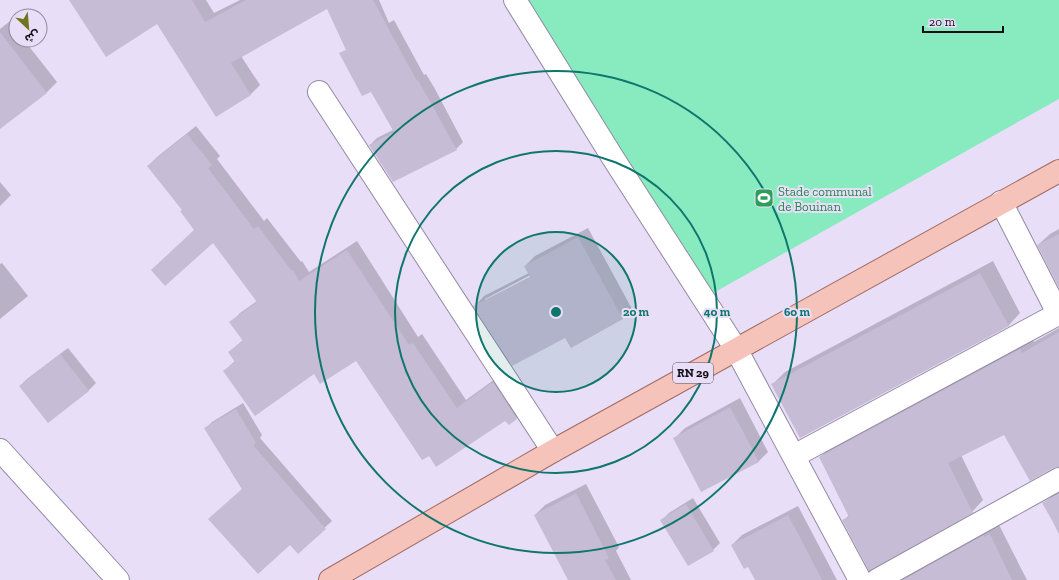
<svg xmlns="http://www.w3.org/2000/svg" width="1059" height="580" font-family="'Zilla Slab','Noto Sans Arabic',serif">
  <rect width="100%" height="100%" fill="#e8def8"/>
  <polygon fill="#88ebc0" points="523,0 1059,0 1059,99 706,297"/>
  <g fill="#0003" fill-rule="evenodd">
    <polygon points="70,0 206,0 214,13 240,0 292,0 241,56 260,85 251,94 216,116 158,23"/>
    <polygon points="323,0 379,0 389,23 394,20 424,75 426,74 435,89 463,142 456,149 370,145 377,138 393,130"/>
    <polygon points="10,21 16,30 16,40 24,40 57,82 47,92 0,128 0,29"/>
    <polygon points="196,126 220,156 217,159 264,221 267,218 301,262 302,261 309,272 357,241 418,337 422,334 466,400 502,374 526,409 509,424 506,419 437,465 356,360 314,373 224,371 236,360 229,352 243,340 231,322 240,313 257,301 213,241 195,230 183,209 148,166 157,157"/>
    <polygon points="0,182 11,195 0,206"/>
    <path d="M588,228L632,309L622,319L566,337L475,306L484,296L529,273L525,266L535,256ZM534,273V275L485,301V299Z"/>
    <polygon points="1059,229 1059,286 1038,245 1050,234"/>
    <polygon points="993,261 1020,313 1008,326 773,384 785,372"/>
    <polygon points="2,263 28,296 0,319 0,264"/>
    <polygon points="1059,328 1059,466 1004,433 961,455 983,500 972,512 843,521 849,515 820,457 831,446 1032,338 1034,342"/>
    <polygon points="68,348 96,383 89,390 48,422 20,386 27,379"/>
    <polygon points="740,398 768,452 758,462 675,438 685,428"/>
    <polygon points="243,403 262,435 260,438 332,521 298,552 242,489 205,429 212,422"/>
    <polygon points="586,484 619,547 616,551 631,580 569,580 535,515 545,505"/>
    <polygon points="1059,489 1059,534 1044,503"/>
    <polygon points="693,498 720,543 713,550 662,520 669,513"/>
    <polygon points="798,506 837,580 756,580 749,566 732,545 742,535"/>
    <polygon points="999,525 1027,580 897,580 993,526 994,528"/>
  </g>
  <g fill="#c6bcd6">
    <polygon points="69,0 192,0 205,22 246,0 373,0 417,81 418,80 457,150 393,182 369,145 394,132 371,92 362,96 339,53 346,50 327,9 231,63 251,95 216,117 157,24 106,57"/>
    <polygon points="0,32 47,93 0,129"/>
    <polygon points="187,134 212,165 208,168 254,229 258,226 291,270 293,270 299,281 347,250 409,345 413,343 457,408 493,382 517,419 509,425 505,421 436,467 429,456 422,460 356,361 320,384 314,374 255,416 223,371 235,362 228,352 243,341 229,322 257,302 213,243 165,286 151,270 194,230 180,211 182,210 147,166"/>
    <polygon points="1059,234 1059,288 1037,245"/>
    <polygon points="578,237 623,319 571,348 565,338 512,366 473,306 530,277 524,266"/>
    <polygon points="980,273 1009,326 800,438 771,384"/>
    <polygon points="1059,332 1059,467 1053,468 1030,481 1004,435 948,463 973,513 869,571 842,520 849,517 819,457 1020,349 1022,353"/>
    <polygon points="60,354 89,391 48,423 19,386"/>
    <polygon points="730,407 759,462 701,492 673,438"/>
    <polygon points="236,409 256,443 253,445 326,529 298,554 290,545 258,574 208,519 242,489 204,428"/>
    <polygon points="576,493 609,558 605,560 616,580 568,580 534,515"/>
    <polygon points="1059,493 1059,532 1042,503"/>
    <polygon points="686,504 714,551 688,566 660,520"/>
    <polygon points="788,515 803,543 822,580 755,580 748,567 744,569 731,545"/>
    <polygon points="990,534 1012,580 903,580 984,535 984,537"/>
  </g>
  <g fill="none" stroke-linecap="round" stroke-linejoin="round">
    <defs>
      <g id="street">
        <polyline points="515,0 613,158 736,349 860,580"/>
        <polyline points="319,92 553,451"/>
        <polyline points="1001,202 1059,315"/>
        <polyline points="794,456 1058,314"/>
        <polyline points="877,580 1059,479"/>
      </g>
      <polyline id="secondary" points="0,450 118,580"/>
      <polyline id="primary" points="330,580 553,451 1059,171"/>
    </defs>
    <use href="#street" stroke="#938aa2" stroke-width="24"/>
    <use href="#secondary" stroke="#938aa2" stroke-width="24"/>
    <use href="#primary" stroke="#a16a62" stroke-width="24"/>
    <use href="#street" stroke="#fff" stroke-width="22"/>
    <use href="#secondary" stroke="#fff" stroke-width="22"/>
    <use href="#primary" stroke="#f5c3b9" stroke-width="22"/>
  </g>
  <circle cx="556" cy="312" r="80" fill="#0f766e" fill-opacity=".12"/>
  <g fill="none" stroke="#0f766e" stroke-width="2">
    <circle cx="556" cy="312" r="80"/>
    <circle cx="556" cy="312" r="161"/>
    <circle cx="556" cy="312" r="241"/>
  </g>
  <defs>
    <symbol id="stadium-square" viewBox="-11 -11 22 22"><rect x="-9" y="-9" width="18" height="18" rx="4" fill="#2e9e5b" stroke="#e8def8"/><path d="M0-5a6.5 5 0 1 0 0 10a6.5 5 0 1 0 0-10ZM-3.5-1.8h7v3.6h-7Z" fill="#fff"/></symbol>
  </defs>
  <g fill-rule="evenodd">
    <use href="#stadium-square" x="753" y="187" width="22" height="22"/>
  </g>
  <g text-anchor="middle" dominant-baseline="central" stroke-width="4" stroke-linejoin="round" paint-order="stroke">
    <rect fill="#e8def8" stroke="#524c5a" stroke-width="1" x="673" y="363" width="40" height="20" rx="3"/>
    <g font-size="12" font-weight="bold" fill="#120e17">
      <text x="693" y="373">RN 29</text>
    </g>
    <g font-size="13" fill="#27864d" stroke="#e8def8" text-anchor="start">
      <text x="778" y="191">Stade communal<tspan x="778" dy="15">de Bouinan</tspan></text>
    </g>
  </g>
  <circle cx="556" cy="312" r="6" fill="#0f766e" stroke="#e8def8" stroke-width="2"/>
  <g font-size="12" text-anchor="middle" font-weight="bold" fill="#0f766e" stroke="#e8def8" stroke-width="4" stroke-linejoin="round" paint-order="stroke">
    <text x="636" y="316">20 m</text>
    <text x="717" y="316">40 m</text>
    <text x="797" y="316">60 m</text>
  </g>
  <g transform="translate(28 28) rotate(154)"><circle r="19" fill="#e8def8" stroke="#928b9e"/>
  <path d="M0-3L7 15L0 10L-7 15Z" fill="#71741b"/>
  <text y="-6" font-size="11" font-weight="bold" text-anchor="middle" fill="#120e17">ش</text>
  </g>
  <path d="M923 26v6h80v-6" fill="none" stroke="#120e17" stroke-width="2"/>
  <text x="929" y="26" font-size="12" fill="#120e17" stroke="#e8def8" stroke-width="3" paint-order="stroke">20 m</text>
</svg>
